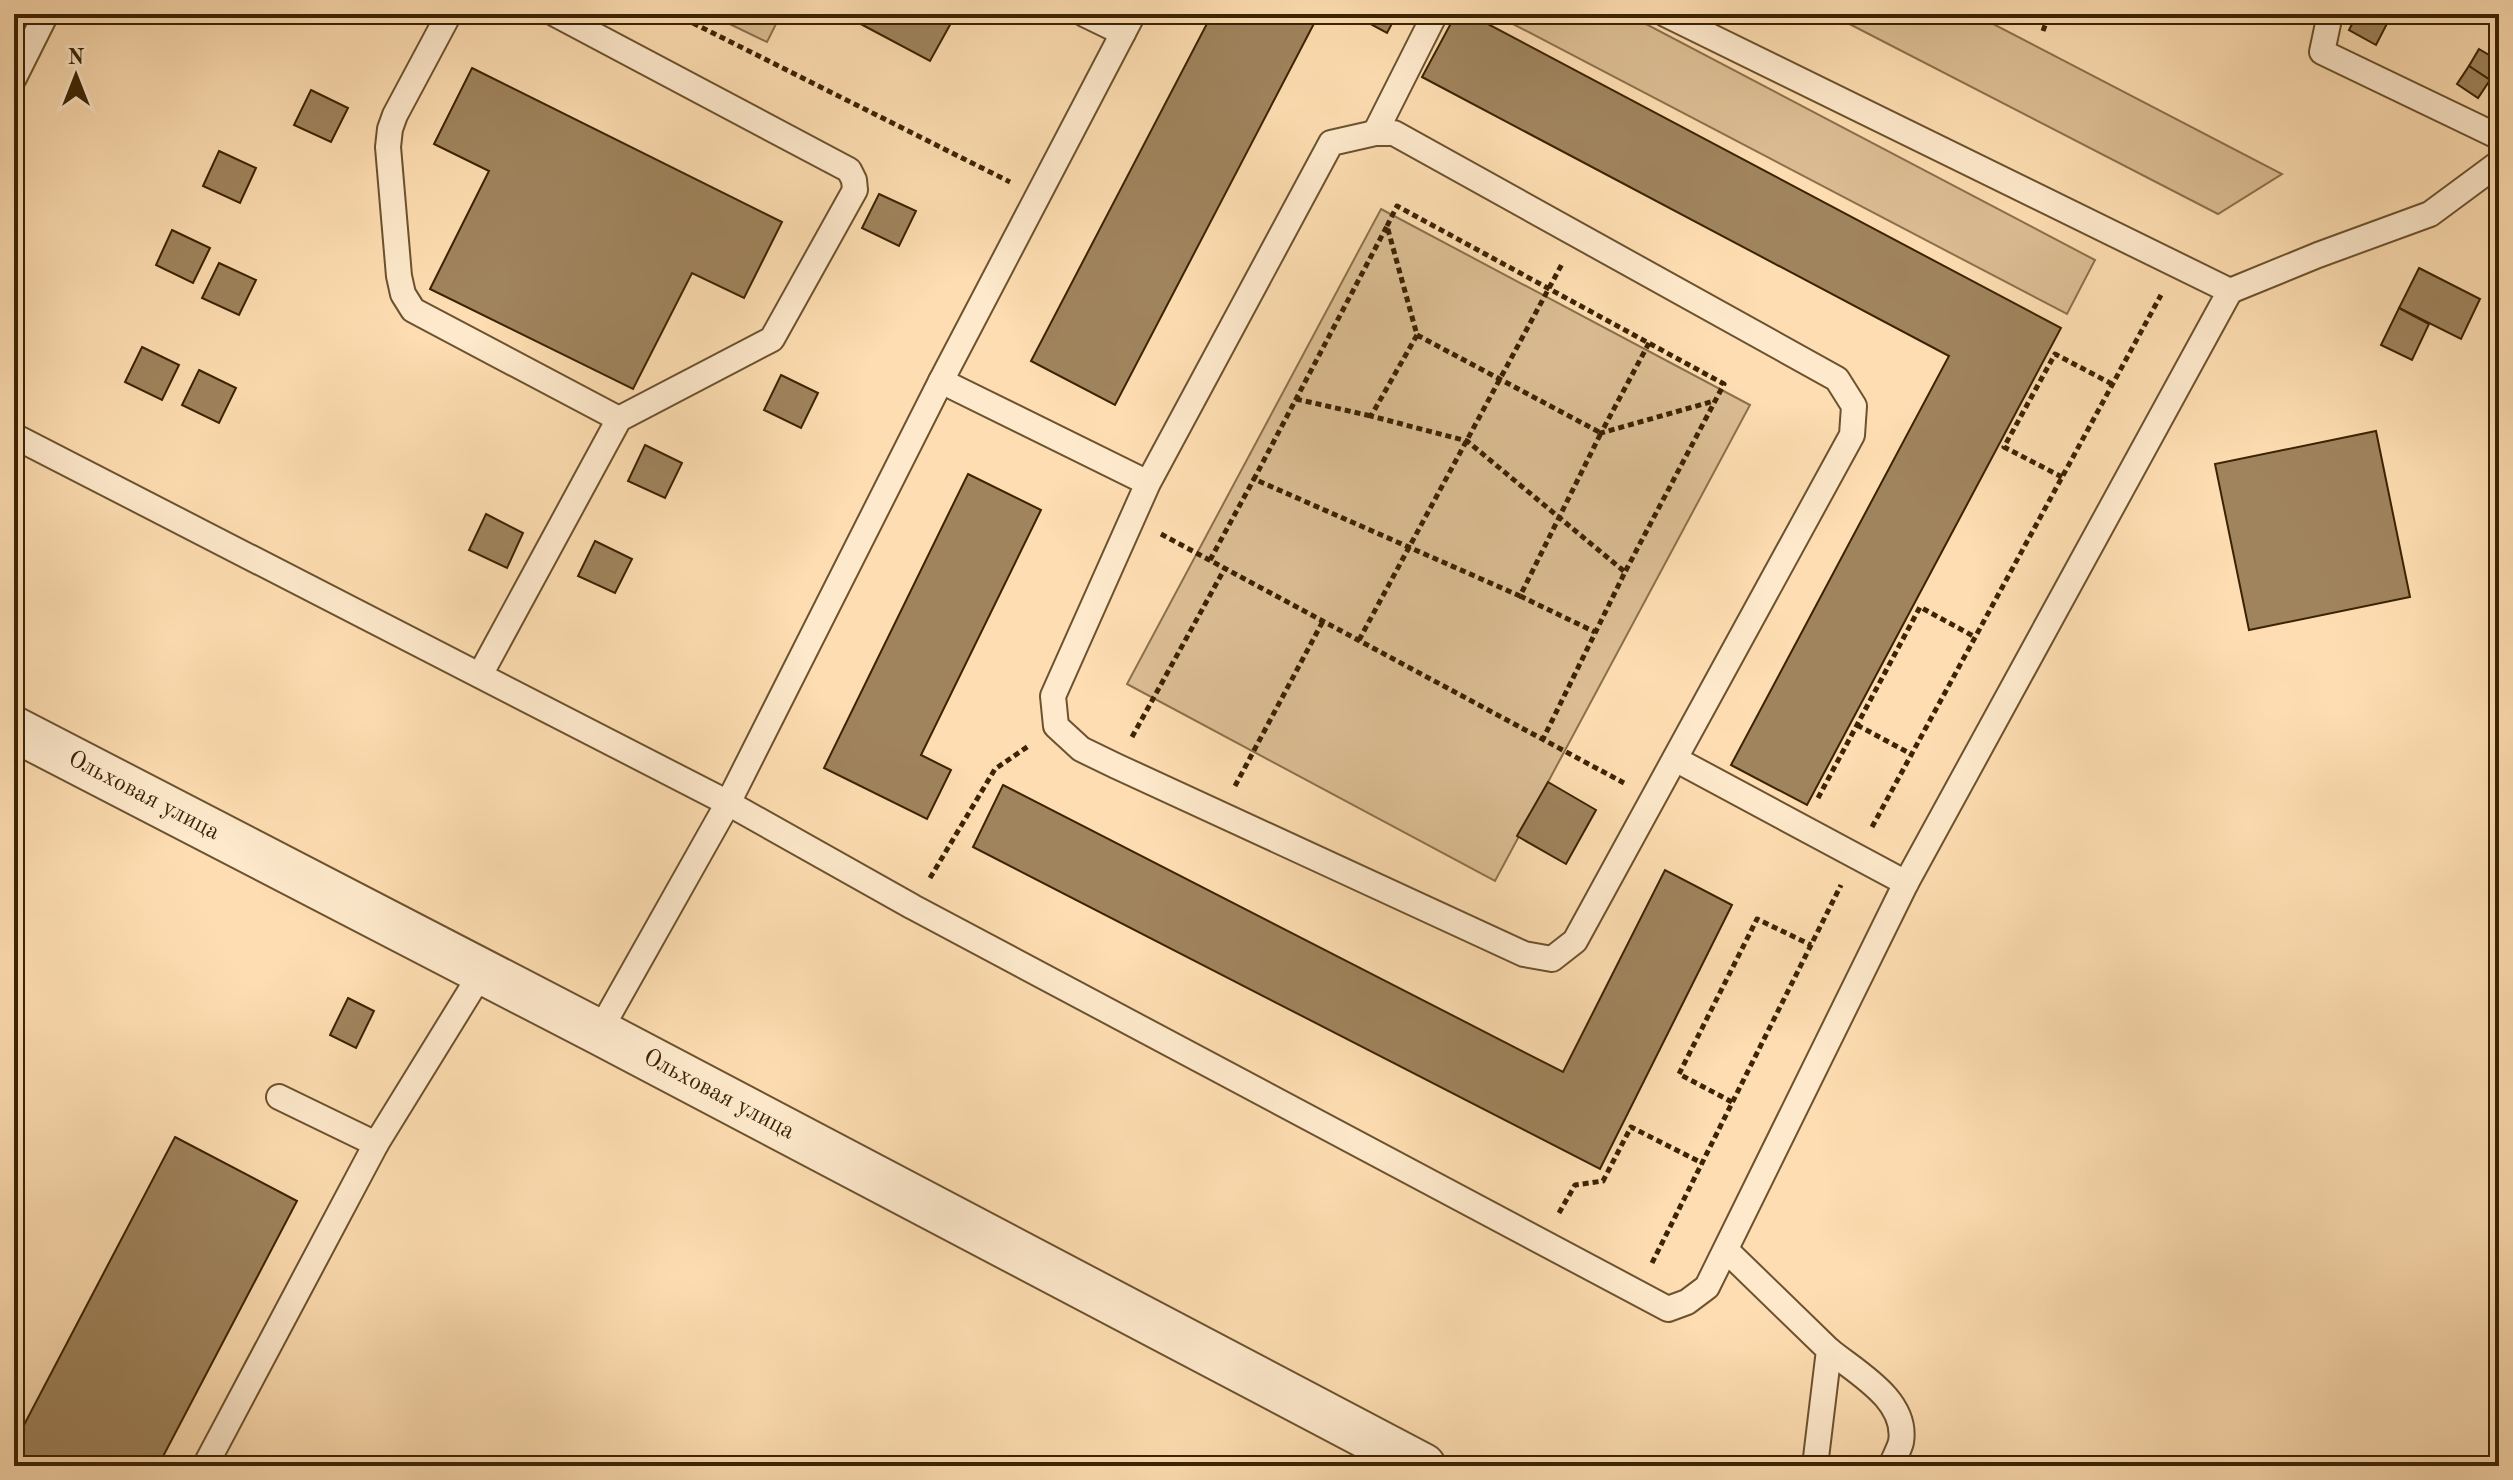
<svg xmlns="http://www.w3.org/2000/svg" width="2513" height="1480" font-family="'Old Standard TT',serif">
  <rect width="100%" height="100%" fill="#fdddb1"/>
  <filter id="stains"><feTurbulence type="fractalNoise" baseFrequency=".0025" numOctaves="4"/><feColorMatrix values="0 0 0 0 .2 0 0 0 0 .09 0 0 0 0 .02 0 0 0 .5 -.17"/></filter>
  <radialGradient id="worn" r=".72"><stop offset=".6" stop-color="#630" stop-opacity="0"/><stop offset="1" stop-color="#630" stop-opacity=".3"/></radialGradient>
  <g fill="#dcbd93" stroke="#8c704b" stroke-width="2">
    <polygon points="709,14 781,14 767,42"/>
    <polygon points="1494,14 1627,14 2095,260 2067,314"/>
    <polygon points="1830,14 1974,14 2282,174 2218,214"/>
    <polygon points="1381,209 1750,405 1495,881 1127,684"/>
  </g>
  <g fill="#a0845d" stroke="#3b2303" stroke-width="2">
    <polygon points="862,14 956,14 930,61 857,22"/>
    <polygon points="1212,14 1319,14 1115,405 1031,361"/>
    <polygon points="1352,14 1397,14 1387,33"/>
    <polygon points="1456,14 1469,14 2061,328 1807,805 1731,765 1949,356 1422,77"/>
    <polygon points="2357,14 2392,14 2376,45 2349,30"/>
    <polygon points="2479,49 2499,61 2490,80 2469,66"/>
    <polygon points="2469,66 2490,80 2478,98 2457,84"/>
    <polygon points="472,68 782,222 744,298 692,273 633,389 430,289 489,171 434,144"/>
    <polygon points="311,90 348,108 331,142 294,125"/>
    <polygon points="219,151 256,168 240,203 203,186"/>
    <polygon points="879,194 916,211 899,246 862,228"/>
    <polygon points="172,230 210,248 193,283 156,265"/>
    <polygon points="219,263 256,280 239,315 202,298"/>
    <polygon points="2419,268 2480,299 2461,339 2399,308"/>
    <polygon points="2399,308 2429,324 2412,360 2381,345"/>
    <polygon points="142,347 179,365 162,400 125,382"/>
    <polygon points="199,370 236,388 219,423 182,405"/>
    <polygon points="781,375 818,393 801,428 764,410"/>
    <polygon points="2376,431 2410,597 2249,630 2215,464"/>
    <polygon points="645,445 682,463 665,498 628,481"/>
    <polygon points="968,474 1041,510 921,755 951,770 927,819 824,768"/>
    <polygon points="486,514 523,533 507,568 469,550"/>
    <polygon points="595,541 632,559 615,593 578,576"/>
    <polygon points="1548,782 1596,810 1566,864 1517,836"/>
    <polygon points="1003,785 1563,1072 1665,870 1732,905 1600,1169 973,847"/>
    <polygon points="348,998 374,1011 356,1048 330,1035"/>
    <polygon points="175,1137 297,1201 158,1466 14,1466 14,1444"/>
  </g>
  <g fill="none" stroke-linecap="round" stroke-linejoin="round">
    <defs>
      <g id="service">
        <polyline points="449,14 395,115 390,129 388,147 399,276 403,294 413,310 619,419"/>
        <polyline points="1084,14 1123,33"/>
        <polyline points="1133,14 941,381 728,803 913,907 1668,1309 1687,1302 1707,1287 1906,883 1675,759"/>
        <polyline points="1665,14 2230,291 1906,883"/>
        <polyline points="2329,19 2322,52 2499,137"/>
        <polyline points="14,78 46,14"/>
        <polyline points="1375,133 1435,14"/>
        <polyline points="2230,291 2318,255 2430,214 2499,163"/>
        <polyline points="941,381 1148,483 1053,696 1056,726 1081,749 1116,766 1524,954 1552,959 1575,941 1852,435 1854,406 1837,379 1394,133 1375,133 1331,143 1148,483"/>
        <polyline points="14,436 728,803 599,1032"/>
        <polyline points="480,675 619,419 772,339 855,190 854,180 849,170 555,14"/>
        <polyline points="279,1097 376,1144 482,972"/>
        <polyline points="1726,1250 1829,1350 1815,1466"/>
        <path d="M1829,1350C1857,1373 1908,1400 1901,1442C1899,1450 1894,1458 1891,1466"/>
        <polyline points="205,1466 376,1144"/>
      </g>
      <g id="minor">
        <path id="s1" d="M14,729L599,1032L1423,1466"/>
      </g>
    </defs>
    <use href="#service" stroke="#6c522e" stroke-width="28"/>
    <use href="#minor" stroke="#6c522e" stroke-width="48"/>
    <g stroke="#3b2303" stroke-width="5" stroke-dasharray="6 4" stroke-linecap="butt">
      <polyline points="675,14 1010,182"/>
      <polyline points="2043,31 2049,14"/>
      <polyline points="1387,226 1397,206 1724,384 1625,572"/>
      <polyline points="1417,335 1601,433 1520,596 1254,479 1387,226 1417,335 1371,416 1467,441 1625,572 1543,739"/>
      <polyline points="1649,343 1601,433 1714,401"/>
      <polyline points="1296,399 1371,416"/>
      <polyline points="2062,477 2004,447 2055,354 2112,384"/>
      <polyline points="1161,534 1624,783"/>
      <polyline points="1210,560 1254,479"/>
      <polyline points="1520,596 1595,632"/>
      <polyline points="1359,640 1562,264"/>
      <polyline points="1857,725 1911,754"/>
      <polyline points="1132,737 1225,568"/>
      <polyline points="1235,786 1323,621"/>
      <polyline points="1818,798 1920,607 1975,637"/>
      <polyline points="1872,827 2161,295"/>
      <polyline points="930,878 995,769 1030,745"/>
      <polyline points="1732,1102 1679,1074 1757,919 1811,945"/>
      <polyline points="1559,1213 1575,1185 1603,1181 1631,1127 1702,1163"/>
      <polyline points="1652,1263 1841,885"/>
    </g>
    <use href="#service" stroke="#fee9cc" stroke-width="24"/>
    <use href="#minor" stroke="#fee9cc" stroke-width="44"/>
  </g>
  <g text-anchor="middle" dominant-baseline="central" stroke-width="8" stroke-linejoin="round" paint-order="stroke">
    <g font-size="24" fill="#3b2303" stroke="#fee9cc">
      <text stroke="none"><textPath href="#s1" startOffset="146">Ольховая улица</textPath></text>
      <text stroke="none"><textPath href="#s1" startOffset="794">Ольховая улица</textPath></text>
    </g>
  </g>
  <rect width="2513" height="1480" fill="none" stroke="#fdddb1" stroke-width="48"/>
  <rect x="16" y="16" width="2481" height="1448" fill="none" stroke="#3b2303" stroke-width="4"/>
  <rect x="24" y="24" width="2465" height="1432" fill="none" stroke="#3b2303" stroke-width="2"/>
  <g transform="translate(76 76)" stroke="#fee9cc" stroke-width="6" paint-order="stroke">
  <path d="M0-6L14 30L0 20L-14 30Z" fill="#3b2303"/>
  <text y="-12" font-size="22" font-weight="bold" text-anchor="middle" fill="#3b2303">N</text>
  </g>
  <rect width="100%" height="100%" filter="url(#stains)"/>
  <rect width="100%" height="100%" fill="url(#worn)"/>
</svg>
